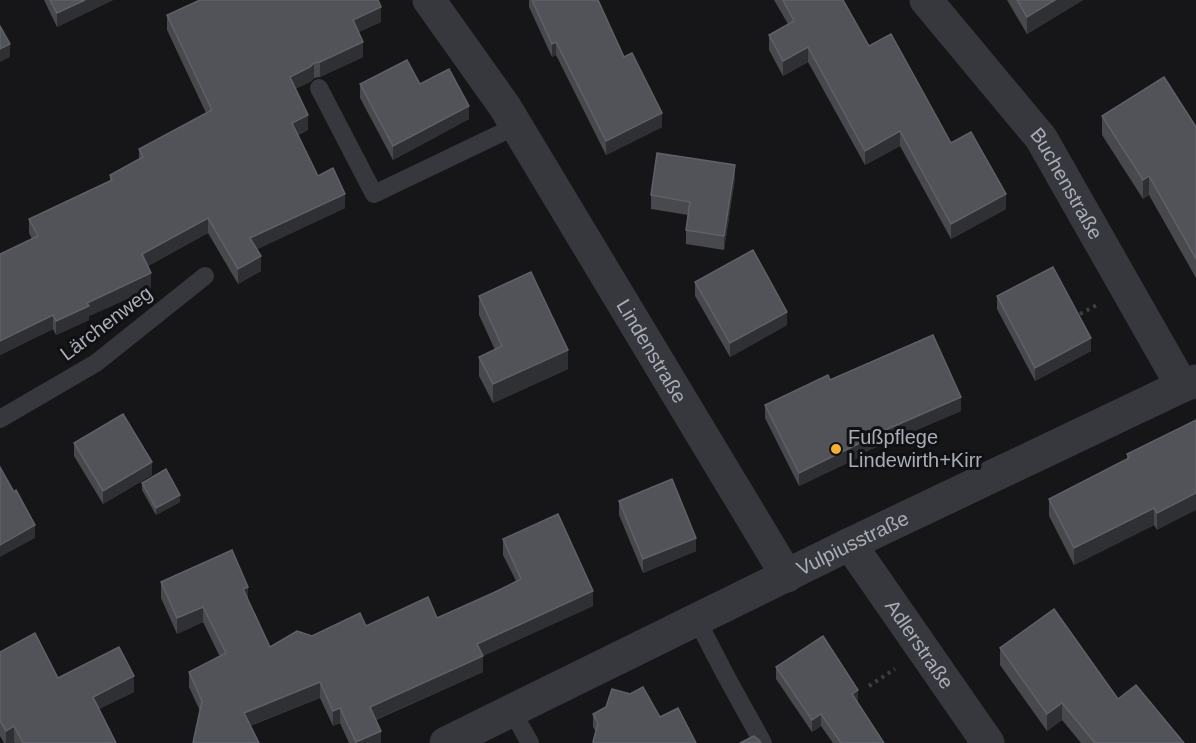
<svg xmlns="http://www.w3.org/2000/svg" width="1196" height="743" font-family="Helvetica,sans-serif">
  <rect width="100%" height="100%" fill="#161618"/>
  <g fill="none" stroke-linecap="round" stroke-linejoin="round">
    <g stroke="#3d3f44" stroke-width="4" stroke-dasharray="3 4.5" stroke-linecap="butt">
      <polyline points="1080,314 1097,305"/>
      <polyline points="869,686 895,669"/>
    </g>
    <g stroke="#37383d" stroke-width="18">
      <polyline points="319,88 374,194 516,126"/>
      <polyline points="0,419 96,363 205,276"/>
      <polyline points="697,620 726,676 763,743"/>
      <polyline points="512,711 530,743"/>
    </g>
    <g stroke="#37383d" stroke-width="33">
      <path id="s1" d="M429,0L505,107L787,576"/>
      <path id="s2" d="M926,0L1041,138L1182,386"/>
      <path id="s3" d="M850,544L988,743"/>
      <path id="s4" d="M446,743L850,544L1182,386L1196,381"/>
    </g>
  </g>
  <g fill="#47494d">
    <polygon points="44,0 113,0 57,27"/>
    <polygon points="529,0 598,0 624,57 662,127 606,155 556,55 552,57 529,7"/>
    <polygon points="774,0 843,0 869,46 1006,209 951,239 900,146 865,165 808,62 783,76 769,50 769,35 788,24"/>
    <polygon points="1007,0 1083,0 1027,34"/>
    <polygon points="167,15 381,22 358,32 363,57 320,77 314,78 310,82 295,89 308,130 298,135 318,176 345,208 257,249 261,271 238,284 208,233 148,266 151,288 89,316 89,320 56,335 53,329 0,355 0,254 32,239 29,233 29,219 110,181 110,175 139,159 139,149 206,113 167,30"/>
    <polygon points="360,84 420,84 469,119 393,160 360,98"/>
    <polygon points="1102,116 1196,127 1196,278 1149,195 1143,199 1102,135"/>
    <polygon points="735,178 724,250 686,244 686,230 688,215 651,209 651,195"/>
    <polygon points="695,282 787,325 730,357 695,296"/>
    <polygon points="479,296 568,369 493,403 479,376 479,357 495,350 479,315"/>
    <polygon points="997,296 1091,351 1035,381 997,309"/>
    <polygon points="830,380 961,411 860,454 860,457 799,486 765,418 765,405"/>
    <polygon points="1196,420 1157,530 1154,525 1074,565 1049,516 1049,499 1127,459 1127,454"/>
    <polygon points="74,443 152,475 103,504 74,456"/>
    <polygon points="142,483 180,502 156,515 142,490"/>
    <polygon points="619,501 696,551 643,573 619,515"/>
    <polygon points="503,539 593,606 482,656 483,672 376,720 381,743 349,743 340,723 333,726 320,698 250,726 200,711 189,687 189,672 220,657 203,622 177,634 161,598 161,582 248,599 270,647 312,636 366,626 437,618 493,593 516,581 503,555"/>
    <polygon points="1000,648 1118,699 1184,743 1081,743 1062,720 1047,731 1000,665"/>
    <polygon points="0,652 58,678 134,692 99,709 116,743 15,743 14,742 12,743 4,743 0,736"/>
    <polygon points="776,667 858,701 857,702 884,743 833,743 821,726 812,732 776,679"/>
    <polygon points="593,714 660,717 696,743 593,743 596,732 593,727"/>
  </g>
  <g fill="#2f3033">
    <polygon points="85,0 113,0 57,27 57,13"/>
    <polygon points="1055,0 1083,0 1027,34 1027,17"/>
    <polygon points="381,7 381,22 353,35 353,20"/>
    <polygon points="363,42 363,57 320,77 320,62"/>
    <polygon points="556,42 556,55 552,57 552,44"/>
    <polygon points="10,44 10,57 0,62 0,49"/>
    <polygon points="808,47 808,62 783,76 783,61"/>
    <polygon points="314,63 314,78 310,82 290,91 290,77"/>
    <polygon points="469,106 469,119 393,160 393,146"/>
    <polygon points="662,113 662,127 606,155 606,141"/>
    <polygon points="308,115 308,130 292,137 292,123"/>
    <polygon points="900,131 900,146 865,165 865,151"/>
    <polygon points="735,165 735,178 724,250 724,236"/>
    <polygon points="1149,176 1149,195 1143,199 1143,180"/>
    <polygon points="345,194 345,208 250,253 250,238"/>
    <polygon points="1006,194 1006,209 951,239 951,224"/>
    <polygon points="208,218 208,233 142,269 142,254"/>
    <polygon points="261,256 261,271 238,284 238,269"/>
    <polygon points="151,273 151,288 89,316 89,320 56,335 56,321 87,303"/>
    <polygon points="787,312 787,325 730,357 730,343"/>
    <polygon points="53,315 53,329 0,355 0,341"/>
    <polygon points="1091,338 1091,351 1035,381 1035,368"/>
    <polygon points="568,350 568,369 493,403 493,384"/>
    <polygon points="961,397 961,411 860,454 860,457 799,486 799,473 860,441"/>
    <polygon points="152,462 152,475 103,504 103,491"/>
    <polygon points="1196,493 1196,510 1157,530 1157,513"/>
    <polygon points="180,495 180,502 156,515 156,508"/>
    <polygon points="1154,508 1154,525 1074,565 1074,548"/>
    <polygon points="35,525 35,538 0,557 0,545"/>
    <polygon points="696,538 696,551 643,573 643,559"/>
    <polygon points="248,587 248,602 243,589"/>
    <polygon points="593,591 593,606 477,659 477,644"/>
    <polygon points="203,607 203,622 177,634 177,618"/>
    <polygon points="483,656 483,672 370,722 370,707"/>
    <polygon points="134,676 134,692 93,712 93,697"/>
    <polygon points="320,682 320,698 244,728 244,713"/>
    <polygon points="858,690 858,701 852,706 852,694"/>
    <polygon points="1062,703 1062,720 1047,731 1047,714"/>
    <polygon points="340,708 340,723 333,726 333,711"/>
    <polygon points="821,714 821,726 812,732 812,720"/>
    <polygon points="14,726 14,742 12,743 6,743 6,731"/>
    <polygon points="381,731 381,743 356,743 356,742"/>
  </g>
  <g fill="#525359" stroke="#5f6168" stroke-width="1.5">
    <polygon points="50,0 85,0 57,13"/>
    <polygon points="200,0 378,0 381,7 353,20 363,42 320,62 314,63 310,67 290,77 308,115 292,123 318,176 333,168 345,194 250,238 261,256 238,269 208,218 142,254 151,273 87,303 89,306 56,321 53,315 0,341 0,254 38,236 29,219 112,180 110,175 143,157 139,149 212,110 167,15"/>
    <polygon points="532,0 598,0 624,57 632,53 662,113 606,141 556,42 552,44"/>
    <polygon points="783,0 843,0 869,46 891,34 951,143 971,132 1006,194 951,224 900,131 865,151 808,47 783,61 769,35 794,21"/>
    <polygon points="1017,0 1055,0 1027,17"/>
    <polygon points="0,26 10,44 0,49"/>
    <polygon points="407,60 420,84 449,69 469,106 393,146 360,84"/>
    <polygon points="1164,77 1196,127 1196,259 1149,176 1143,180 1102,116"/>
    <polygon points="657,153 735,165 724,236 686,230 690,202 651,195"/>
    <polygon points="753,250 787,312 730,343 695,282"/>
    <polygon points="1053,267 1091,338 1035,368 997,296"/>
    <polygon points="531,272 568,350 493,384 479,357 502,346 479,296"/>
    <polygon points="933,335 961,397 860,441 860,443 799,473 765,405 828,375 830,380"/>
    <polygon points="123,414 152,462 103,491 74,443"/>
    <polygon points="1196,420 1196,493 1157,513 1154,508 1074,548 1049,499 1129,458 1127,454"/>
    <polygon points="0,467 14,492 16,490 35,525 0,545"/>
    <polygon points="166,469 180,495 156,508 142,483"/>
    <polygon points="672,479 696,538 643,559 619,501"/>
    <polygon points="558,514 593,591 477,644 483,656 370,707 381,731 356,742 340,708 333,711 320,682 244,713 259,743 193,743 202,701 189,672 226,653 203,607 177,618 161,582 232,550 248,587 243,589 270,647 297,631 312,636 360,613 366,626 428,597 437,618 493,593 521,579 503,539"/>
    <polygon points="1054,609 1118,699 1136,685 1184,743 1095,743 1062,703 1047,714 1000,648"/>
    <polygon points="35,633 58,678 119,647 134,676 93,697 116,743 23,743 14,726 6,731 0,721 0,652"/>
    <polygon points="823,636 858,690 852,694 884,743 841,743 821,714 812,720 776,667"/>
    <polygon points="643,687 660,717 678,708 696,743 597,743 593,742 598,723 593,714 606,707 612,689 630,694"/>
    <polygon points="754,736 759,740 761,743 740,743"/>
  </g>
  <circle fill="#f2b134" stroke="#111113" stroke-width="2" cx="836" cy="449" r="6"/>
  <g text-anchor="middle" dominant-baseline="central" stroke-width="6" stroke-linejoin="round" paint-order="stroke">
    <g font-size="20" fill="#a8adb8" stroke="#111113">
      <text stroke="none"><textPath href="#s2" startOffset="232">Buchenstraße</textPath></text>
      <text transform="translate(106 323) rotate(-37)">Lärchenweg</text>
      <text stroke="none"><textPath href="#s1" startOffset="416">Lindenstraße</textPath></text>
      <text stroke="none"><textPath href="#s4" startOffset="453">Vulpiusstraße</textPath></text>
      <text stroke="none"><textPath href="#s3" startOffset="122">Adlerstraße</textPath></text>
    </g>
    <g font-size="20" fill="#a8adb8" stroke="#111113" text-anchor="start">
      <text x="848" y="437">Fußpflege<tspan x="848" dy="23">Lindewirth+Kirr</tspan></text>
    </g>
  </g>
</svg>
